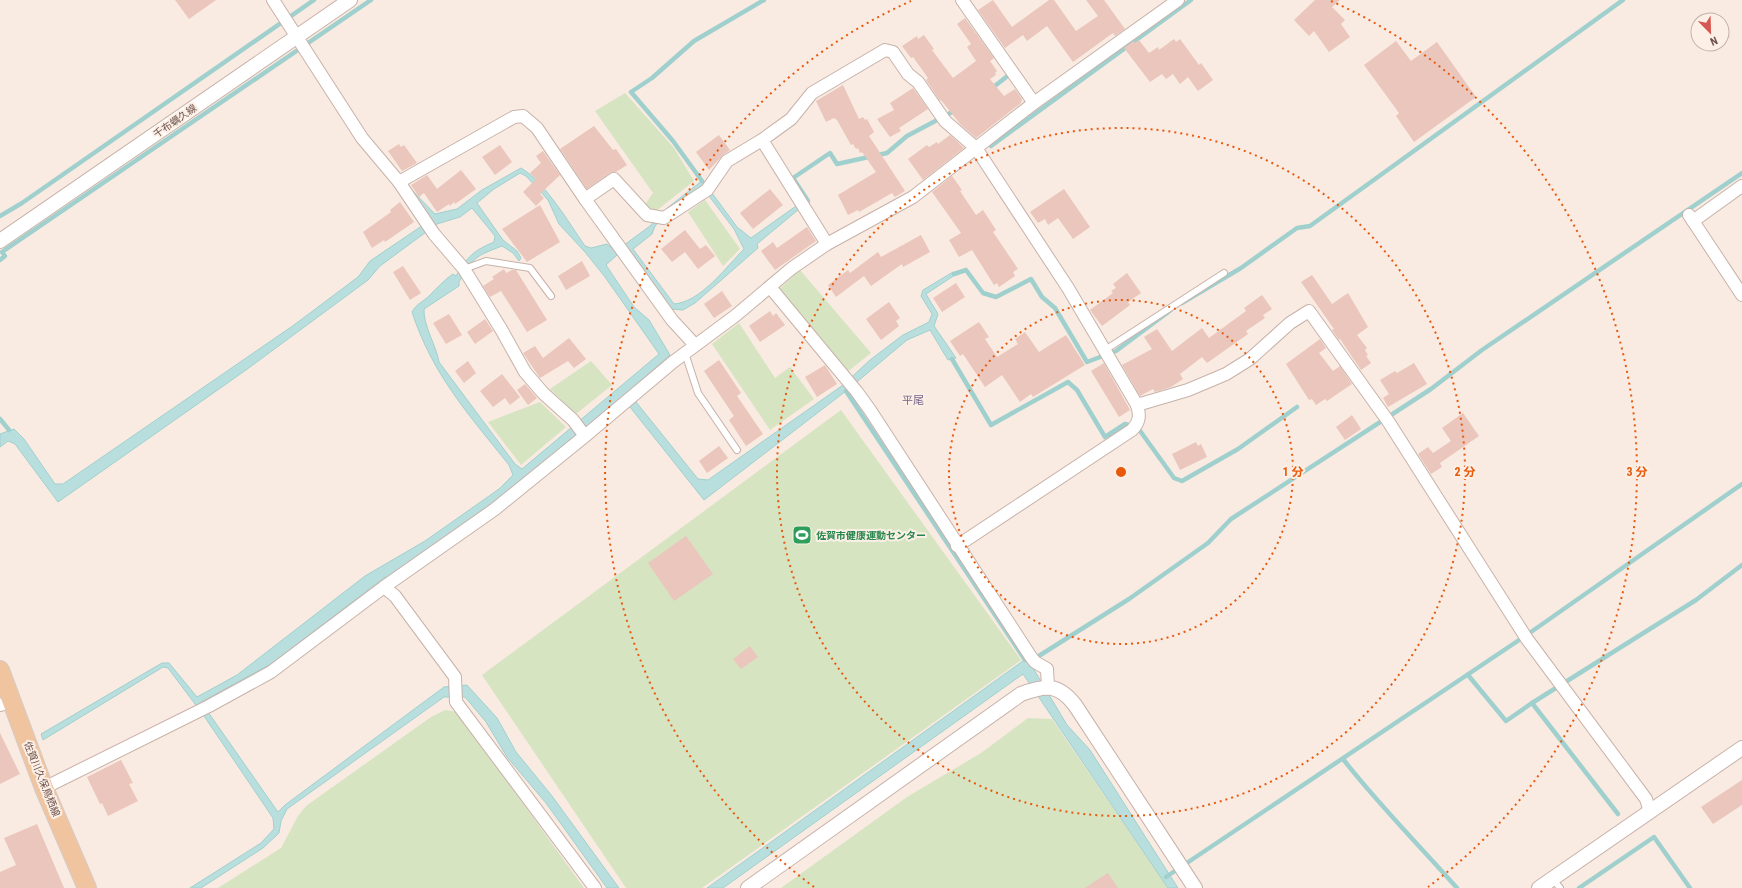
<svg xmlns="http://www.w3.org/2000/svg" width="1742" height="888" font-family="'Roboto Condensed','Noto Sans JP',sans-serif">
  <rect width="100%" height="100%" fill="#f9ebe1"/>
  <g fill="#d6e4c2">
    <polygon points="625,93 674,148 694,181 656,211 644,206 653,193 595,111"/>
    <polygon points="705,200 740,249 723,266 688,212"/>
    <polygon points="800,270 871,353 846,373 777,291"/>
    <polygon points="739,323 775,378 790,367 814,399 770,430 712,344"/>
    <polygon points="591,361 612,385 576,414 550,389"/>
    <polygon points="540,402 566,427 521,465 488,422"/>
    <polygon points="841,410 1021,660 702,888 626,888 482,675"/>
    <polygon points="445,710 457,712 584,888 218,888 281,848 298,816 306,806 431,717"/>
    <polygon points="1028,718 1052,719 1168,888 781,888 907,797 981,753"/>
  </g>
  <g fill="#b8dfde" stroke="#a0d0ce" fill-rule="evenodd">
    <path d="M521,168C545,182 569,223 585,246L591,248L607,244L616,251L650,226L666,209L703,180L705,184L671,208L655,226L652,234L633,249L674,304C701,302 726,267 744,249L734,229L709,196L712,193L737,227L751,238L796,206L798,210L757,244L758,248L695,303L683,310L671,309L641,270V266L629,250L617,255L606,265L634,307L649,320L670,355L628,392L698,479L708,480L843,385L870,360L903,335L929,322L932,314L921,296L923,290L953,272L955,275L926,294L938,314L934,326L956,358L948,360L930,330L907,340L846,391L704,500L622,397L574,440L503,496L388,579L385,577L271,664L201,702L278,812L285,805L444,687L467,685L497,718L516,752L552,796L619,888H607L546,803L507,757L486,722L465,697H444L287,809L281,821L279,833L263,848L201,888H190L261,843L274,829L273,818L204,716L168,668L163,667L43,740L41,734L162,663H169L197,697L237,675L365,576L425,541L499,489L513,475L509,465C469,415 432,374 412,312C416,304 423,302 430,295C437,288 444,280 453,274L456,276C468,256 473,251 494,242L495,236L472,208L460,217L437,224L380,266L368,280L246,370L58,502L15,444L8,441L0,447V434L14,429L24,439L55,484H63L294,325L358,277L370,261L429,221L407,185L435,214L457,209L482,190ZM520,173L526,176L548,200L559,224L585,252L605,277L659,354L522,469L515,464L439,362C436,345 423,325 424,309L459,286V282C475,256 474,257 502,246L513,253L519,261L521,258L517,251L503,240L477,203L494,189Z"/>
    <polygon points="1027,658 1067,725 1090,750 1178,888 1168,888 1023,674 723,888 707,888"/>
  </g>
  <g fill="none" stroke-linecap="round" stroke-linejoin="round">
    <g stroke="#a0d0ce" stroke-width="4.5">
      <polyline points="991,89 1010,74"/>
      <polyline points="991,146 1191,0"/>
      <polyline points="702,181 673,141 631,92 652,78 694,41 764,0"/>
      <polyline points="808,201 793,178 830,153 837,164 887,153 907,136 956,110"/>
      <polyline points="0,216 22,203 314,0"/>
      <polyline points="0,260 5,256 2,252 371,0"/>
      <polyline points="954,274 966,270 983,293 996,297 1031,279 1042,297 1055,308 1087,362 1116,351 1171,310"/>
      <polyline points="1182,303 1241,268 1297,228 1310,226 1623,0"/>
      <polyline points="952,359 991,425 1068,382 1077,390 1105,437 1125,424 1138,428 1174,478 1182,481 1238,449 1297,407"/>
      <polyline points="846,391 1025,660"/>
      <polyline points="0,419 9,430"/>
      <polyline points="1034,659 1129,599 1208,543 1231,519 1431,389 1482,350 1742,173"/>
      <polyline points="1468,675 1506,721 1532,703 1696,600 1742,565"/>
      <polyline points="1532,703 1618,814"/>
      <path d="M1343,759C1378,804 1419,845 1457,888"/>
      <polyline points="1166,877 1531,632 1742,484"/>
      <polyline points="1579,888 1654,837 1690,888"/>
    </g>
  </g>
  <g fill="#ebc6bc">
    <polygon points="175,0 216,0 189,19"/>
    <polygon points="993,0 1012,27 1049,0 1054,0 1076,31 1098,16 1086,0 1104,0 1125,29 1115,36 1113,33 1073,62 1047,26 1027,41 1023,35 1005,48 978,10"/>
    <polygon points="1315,0 1340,0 1332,7 1345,20 1341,24 1350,37 1329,52 1314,31 1309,36 1294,20"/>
    <polygon points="965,18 994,58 990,61 997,71 995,73 996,75 990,79 1004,96 1015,89 1022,99 1021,103 976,138 961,125 941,100 940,101 926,80 928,78 913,57 911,58 902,46 917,36 918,39 924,35 934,49 932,50 953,78 976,61 967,47 971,44 957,24"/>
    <polygon points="1174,39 1176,42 1180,39 1199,65 1201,63 1213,80 1198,91 1188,77 1180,84 1173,74 1166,79 1162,74 1150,82 1124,48 1134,41 1135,43 1139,40 1149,53 1158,47 1159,50"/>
    <polygon points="1396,41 1411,61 1437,42 1476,97 1414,142 1396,116 1399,113 1364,65"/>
    <polygon points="843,85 859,119 863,117 865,120 867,119 874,132 869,136 905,191 895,197 892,193 859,212 858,210 848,215 838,195 876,172 862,152 860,153 858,148 856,149 853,144 851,145 837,120 834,118 826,122 816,101"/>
    <polygon points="913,88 928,109 899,128 901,131 890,137 877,119 894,110 890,103"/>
    <polygon points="594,126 613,150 616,149 627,165 616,172 610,173 587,189 560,149"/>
    <polygon points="719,135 730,150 723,155 709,170 696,152"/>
    <polygon points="950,135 964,148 923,180 908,159 927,145 929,147 937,142 938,144"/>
    <polygon points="399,144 401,147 404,145 417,163 402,171 388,151"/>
    <polygon points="500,145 512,162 495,175 482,157"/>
    <polygon points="543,151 560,175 540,194 544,198 536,206 523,192 536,179 530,173 541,163 536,156"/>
    <polygon points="461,170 476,189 455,204 454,202 450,206 449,204 437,212 424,193 419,197 411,185 427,175 437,189"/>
    <polygon points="952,176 962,190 960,191 976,215 983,210 996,230 993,232 1018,269 1013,272 1015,276 999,287 997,283 994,285 972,250 959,257 949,240 961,233 932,192"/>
    <polygon points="770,189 783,205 753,229 740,213"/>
    <polygon points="1064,189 1090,227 1073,239 1058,218 1048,225 1045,219 1038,223 1030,212"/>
    <polygon points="400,202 414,222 385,242 384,240 372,248 363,232 391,212 390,210"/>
    <polygon points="540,205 560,242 527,262 502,229"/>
    <polygon points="807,227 816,241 775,270 761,251 773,242 777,248"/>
    <polygon points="685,230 700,249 706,245 715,256 698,269 685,252 672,262 661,249"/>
    <polygon points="921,235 930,252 903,267 902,264 871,286 864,276 836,297 828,285 848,270 850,273 878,252 881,257"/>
    <polygon points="582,261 590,276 566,290 558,276"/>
    <polygon points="403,266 421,293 410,300 393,272"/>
    <polygon points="504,269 506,273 512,270 516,270 547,320 527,332 501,291 490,297 483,286 494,279 492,277"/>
    <polygon points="1127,273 1141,293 1128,302 1130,305 1102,326 1090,310 1113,293 1111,291 1116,288 1113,284"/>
    <polygon points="1312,275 1332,304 1348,293 1368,327 1357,335 1367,348 1365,350 1368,355 1366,356 1371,363 1361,370 1340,339 1339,340 1332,330 1334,329 1301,282"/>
    <polygon points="956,283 965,297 942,312 933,298"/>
    <polygon points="722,291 732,306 714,318 704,304"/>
    <polygon points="1262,295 1272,309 1263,315 1265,318 1246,331 1248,334 1207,363 1202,357 1180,374 1183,379 1171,387 1155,392 1153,389 1140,396 1122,365 1152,349 1144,337 1157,329 1172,351 1202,328 1209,338 1246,311 1244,308"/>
    <polygon points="889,302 900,318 896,321 899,326 881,340 866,319"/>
    <polygon points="770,311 773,316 776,313 785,325 760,342 749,326"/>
    <polygon points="449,314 462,335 446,344 433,323"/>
    <polygon points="485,319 493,331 475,344 467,332"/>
    <polygon points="979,322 989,337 985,339 997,357 1018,344 1015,339 1025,332 1039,352 1066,335 1085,365 1033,397 1031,394 1020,402 1002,375 985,387 963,354 960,356 950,341"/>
    <polygon points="569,338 586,359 574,368 568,361 540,378 523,353 535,346 543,358"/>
    <polygon points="1320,339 1326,348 1319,353 1333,371 1340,366 1352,384 1327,401 1325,399 1316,405 1312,399 1309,400 1286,364"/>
    <polygon points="719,360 741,393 737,396 763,434 746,446 729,420 734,416 704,371"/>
    <polygon points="468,361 476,373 464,383 455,371"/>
    <polygon points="1104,363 1130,410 1119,417 1091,371"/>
    <polygon points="1414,363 1427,384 1388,407 1383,398 1389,394 1380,380 1395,371 1397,373"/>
    <polygon points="825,365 837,384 817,397 805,377"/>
    <polygon points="502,374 520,397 510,405 505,398 493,407 480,391"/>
    <polygon points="525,384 537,398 528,405 517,390"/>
    <polygon points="1463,413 1479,436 1440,463 1442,467 1431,474 1418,454 1428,447 1433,453 1451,441 1442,428"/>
    <polygon points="1352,415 1361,429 1345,440 1336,427"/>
    <polygon points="1196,442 1198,446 1201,444 1207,457 1180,470 1172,454"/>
    <polygon points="719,446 728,458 707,473 699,461"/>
    <polygon points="686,536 713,574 674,601 648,563"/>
    <polygon points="750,646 758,657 741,669 733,659"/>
    <polygon points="0,733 20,774 0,784"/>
    <polygon points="121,760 133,783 129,784 138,801 108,816 102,803 100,804 87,777"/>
    <polygon points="1742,780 1742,805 1713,824 1701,807"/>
    <polygon points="37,824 64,888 0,888 0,872 16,865 4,838"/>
    <polygon points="1108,873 1118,888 1085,888 1103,876"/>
  </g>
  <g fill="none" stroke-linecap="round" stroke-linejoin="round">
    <defs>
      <g id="service">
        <polyline points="464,269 486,261 530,268 551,296"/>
        <polyline points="1105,350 1224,273"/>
        <polyline points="685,353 698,393 737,450"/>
        <polyline points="1553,879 1560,888"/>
      </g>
      <g id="minor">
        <polyline points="273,0 362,138 399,182 434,234 464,269 501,329 525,372 543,393 573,420 585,436"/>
        <polyline points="962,0 1034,103"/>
        <polyline points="399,182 514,117 523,116 537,128 585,199 672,320 695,345"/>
        <polyline points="585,199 614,179 647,215 664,218 707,190 727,161 762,140"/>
        <polyline points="1689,215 1742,295"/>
        <polyline points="1693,221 1742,186"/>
        <polyline points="827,244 762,140 791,119 812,93 885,50 893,52 908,74 918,82 945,121 976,148 1068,288 1137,405 1188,390 1226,374 1250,359 1290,323 1309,311 1388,421 1527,639 1646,799 1650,812"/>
        <polyline points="770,287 857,392 870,410 1031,657 1035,662 1047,669 1048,687"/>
        <path d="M957,546L1132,430C1140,422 1140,415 1137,405"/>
        <polyline points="384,587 395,596 455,677 456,702 595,888"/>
        <polyline points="0,705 12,701"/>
        <polyline points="44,788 209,706 271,672 384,587 495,509 585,436 673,362 735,316 792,268 827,244 913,197 1034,103 1178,0"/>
      </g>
      <g id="tertiary">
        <polyline points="0,241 350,0"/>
        <path d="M748,888L1021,694C1045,685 1058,683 1075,705L1195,888"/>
        <polyline points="1539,888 1742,748"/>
      </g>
      <polyline id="primary" points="0,670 44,788 87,888"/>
    </defs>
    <use href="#service" stroke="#c8b2aa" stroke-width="8"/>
    <use href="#minor" stroke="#c8b2aa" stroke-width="14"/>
    <use href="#tertiary" stroke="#c8b2aa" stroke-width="16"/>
    <use href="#primary" stroke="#d3cbc9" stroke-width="20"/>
    <use href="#service" stroke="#fff" stroke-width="6"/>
    <use href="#minor" stroke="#fff" stroke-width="12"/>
    <use href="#tertiary" stroke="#fff" stroke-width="14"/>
    <use href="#primary" stroke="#f1c4a0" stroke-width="18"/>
  </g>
  <g fill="none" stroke="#e8590c" stroke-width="2" stroke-dasharray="2 4">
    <circle cx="1121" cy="472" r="172"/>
    <circle cx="1121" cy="472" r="344"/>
    <path d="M814 887A516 516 0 0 1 911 1M1331 1A516 516 0 0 1 1428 887"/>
  </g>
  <defs>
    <symbol id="stadium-square" viewBox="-11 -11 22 22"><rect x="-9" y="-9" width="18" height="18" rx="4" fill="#2e9e5b" stroke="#fcf0e6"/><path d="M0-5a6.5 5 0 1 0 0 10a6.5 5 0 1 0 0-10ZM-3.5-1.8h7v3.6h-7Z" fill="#fff"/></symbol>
  </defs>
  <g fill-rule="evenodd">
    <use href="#stadium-square" x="791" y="524" width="22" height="22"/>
  </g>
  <g text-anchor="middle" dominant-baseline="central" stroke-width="4" stroke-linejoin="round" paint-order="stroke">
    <g font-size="10" fill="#6d514b" stroke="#fcf0e6">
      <text transform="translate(175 121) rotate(-35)">千布蠣久線</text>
      <text transform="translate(42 779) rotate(68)">佐賀川久保鳥栖線</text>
    </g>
    <g font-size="10" font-weight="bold" fill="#27864d" stroke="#fcf0e6" text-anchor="start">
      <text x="816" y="535">佐賀市健康運動センター</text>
    </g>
    <g font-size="11" fill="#75638a" stroke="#fcf0e6">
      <text x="913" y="400">平尾</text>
    </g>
  </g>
  <circle cx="1121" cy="472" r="6" fill="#e8590c" stroke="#fcf0e6" stroke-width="2"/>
  <g font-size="12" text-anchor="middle" font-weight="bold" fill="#e8590c" stroke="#fcf0e6" stroke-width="4" stroke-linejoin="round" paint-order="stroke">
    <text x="1293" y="476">1 分</text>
    <text x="1465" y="476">2 分</text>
    <text x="1637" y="476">3 分</text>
  </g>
  <g transform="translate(1710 32) rotate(157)"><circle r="19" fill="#fcf0e6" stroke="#c3b0a8"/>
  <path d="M0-3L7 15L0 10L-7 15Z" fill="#d65853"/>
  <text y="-6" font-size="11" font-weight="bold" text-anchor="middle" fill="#6d514b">N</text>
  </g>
</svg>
